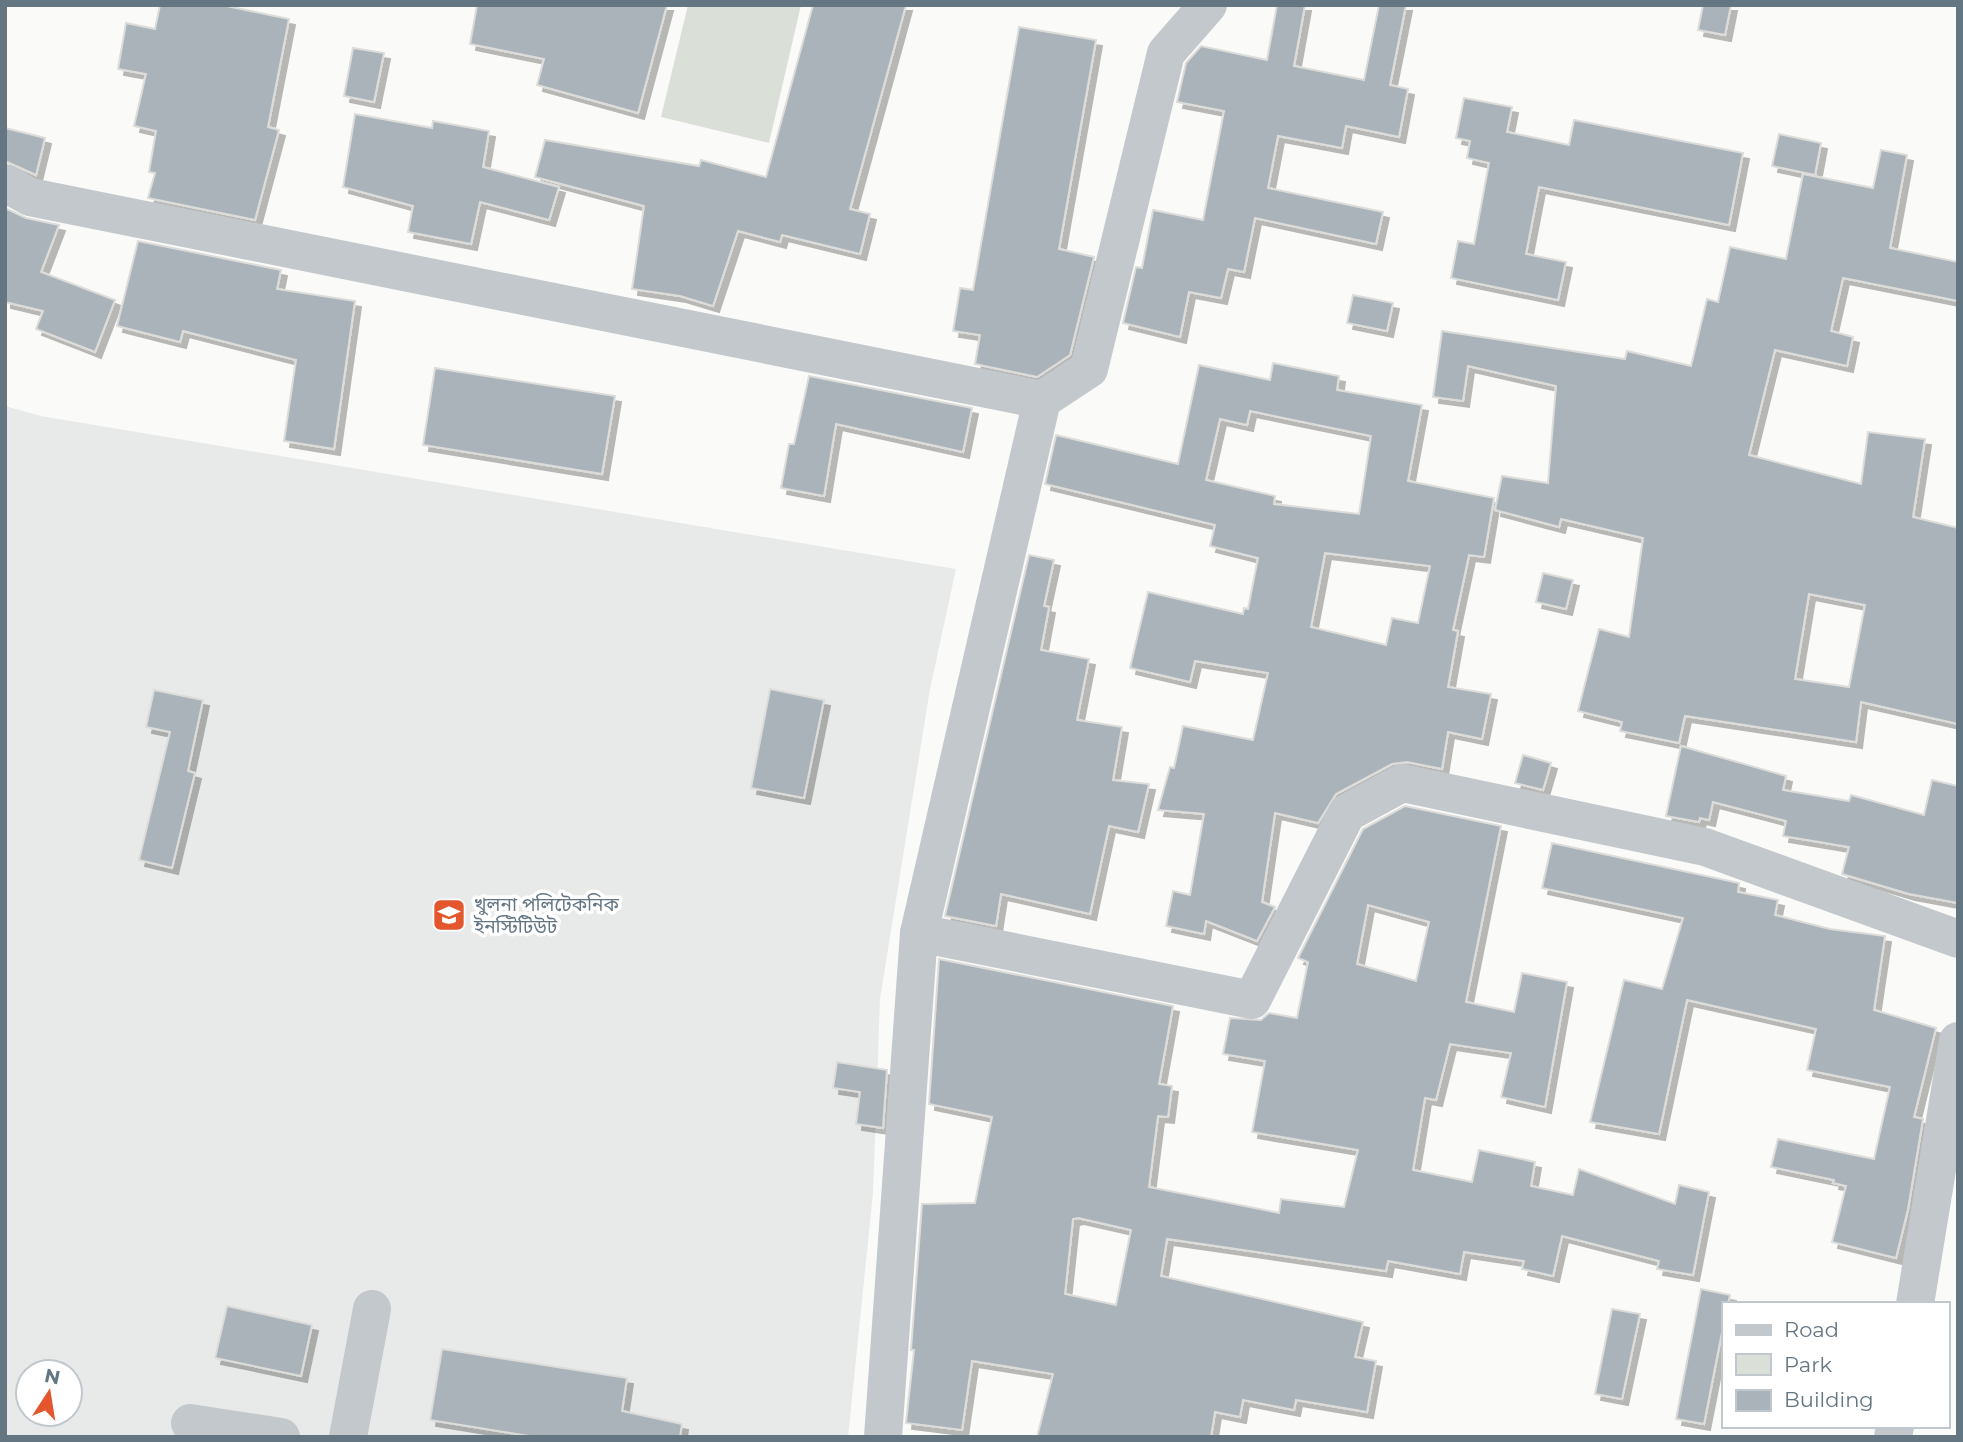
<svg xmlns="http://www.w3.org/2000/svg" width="1963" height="1442" font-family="Montserrat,'Noto Sans Bengali',sans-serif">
  <defs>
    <filter id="shadow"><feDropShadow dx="6" dy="6" stdDeviation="0" flood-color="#0004"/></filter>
  </defs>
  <rect width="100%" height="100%" fill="#fafaf8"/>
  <path fill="#e8e9e9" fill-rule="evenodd" d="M5,406L41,416L956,569L930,689L880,999L873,1193L848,1437H5ZM28,1372H70V1414H28Z"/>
  <polygon fill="#dadfd7" points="688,5 801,5 769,143 661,117"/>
  <g fill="#aab3b9" stroke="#dcdcda" stroke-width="2" fill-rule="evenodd" filter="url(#shadow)">
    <polygon points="160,5 222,5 289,19 268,127 279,130 255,220 148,198 155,173 149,172 156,131 134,126 146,74 118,69 126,23 155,29"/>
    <polygon points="477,5 667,5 638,113 537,85 544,59 470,44"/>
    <polygon points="813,5 906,5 850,209 870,214 860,254 782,235 780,242 738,231 713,306 680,296 632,289 644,206 535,177 545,140 699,166 701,160 766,177"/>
    <polygon points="1277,5 1305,5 1294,66 1364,80 1379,5 1406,5 1390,85 1408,89 1399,137 1346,126 1342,148 1278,136 1268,188 1383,212 1376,244 1255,218 1244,272 1228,269 1221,298 1189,292 1180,337 1123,323 1136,267 1142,268 1153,210 1203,220 1224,111 1177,102 1186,63 1201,46 1267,60"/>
    <polygon points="1703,5 1731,5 1725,35 1698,30"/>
    <polygon points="1019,27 1096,40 1059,249 1094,257 1070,355 1037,377 975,364 980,335 953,331 960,288 973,290"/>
    <polygon points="353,48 384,53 374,102 344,96"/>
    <polygon points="1464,98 1512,107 1507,132 1569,145 1574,120 1743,153 1729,225 1539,187 1526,254 1566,262 1558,300 1451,278 1458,241 1474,244 1489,163 1467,158 1470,141 1456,138"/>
    <polygon points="355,114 432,128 433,121 489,131 483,167 559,187 549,220 480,202 471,244 408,232 413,206 343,187"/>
    <polygon points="5,128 45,138 36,175 5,161"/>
    <polygon points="1779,134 1821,143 1815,175 1772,166"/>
    <path d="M1881,150L1907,155L1890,248L1958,262V301L1843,278L1831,331L1853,337L1847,366L1775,350L1749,455L1861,484L1868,432L1925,439L1913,517L1958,528V724L1861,702L1856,742L1685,716L1679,743L1620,731L1622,722L1578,711L1599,629L1629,637L1643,538L1561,519L1559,527L1495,510L1502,476L1548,483L1556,386L1468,366L1463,401L1433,397L1442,331L1625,359L1627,351L1691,366L1707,299L1718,302L1730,247L1786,259L1803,174L1873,188ZM1809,594L1865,605L1849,687L1795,679Z"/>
    <polygon points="5,208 26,218 59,225 41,272 115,300 95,352 36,329 43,311 5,302"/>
    <polygon points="138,241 281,270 277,289 355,301 334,449 284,441 296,360 183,331 180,342 117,326"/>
    <polygon points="1353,295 1393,303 1387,331 1347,323"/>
    <path d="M1273,363L1339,376L1337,390L1422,405L1408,481L1494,498L1484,557L1469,555L1453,630L1458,631L1448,687L1491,694L1482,739L1448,732L1442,769L1407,762L1392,764L1336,794L1318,823L1275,813L1262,902L1275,907L1257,941L1206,921L1204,934L1166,926L1173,891L1190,895L1204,814L1158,810L1170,767L1174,768L1183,726L1253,740L1268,673L1195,661L1190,682L1130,668L1148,592L1243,614L1244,608L1248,609L1258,558L1210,546L1215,525L1045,484L1056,435L1178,464L1199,365L1270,380ZM1250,411L1371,436L1359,514L1274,504L1275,496L1206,480L1220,419L1247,425ZM1325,553L1430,566L1418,623L1392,618L1386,645L1311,627Z"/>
    <polygon points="435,368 615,396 602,474 423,445"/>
    <polygon points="809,376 972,408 963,452 836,424 824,496 781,488 789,444 794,444"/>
    <polygon points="1029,555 1054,560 1044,606 1049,607 1041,650 1089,659 1077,720 1122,727 1113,780 1149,784 1138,832 1109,826 1090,914 1001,894 996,926 945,916"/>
    <polygon points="1543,573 1573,580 1566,609 1536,602"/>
    <polygon points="770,689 824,700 804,798 751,788"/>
    <polygon points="154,690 203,700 188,771 195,773 172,868 139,860 170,732 146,727"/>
    <polygon points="1681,746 1786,776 1783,790 1849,801 1851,795 1924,815 1932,780 1958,786 1958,903 1909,894 1842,874 1849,847 1783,836 1786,821 1713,802 1709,820 1700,818 1699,822 1666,816"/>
    <polygon points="1523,755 1551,763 1543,790 1515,783"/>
    <path d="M1405,806L1501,826L1466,1002L1514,1012L1522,973L1567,982L1545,1107L1501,1097L1511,1053L1450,1044L1436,1100L1425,1098L1413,1170L1472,1182L1479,1150L1535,1162L1531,1186L1573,1195L1579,1169L1675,1204L1679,1185L1709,1192L1693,1275L1657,1269L1659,1261L1562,1236L1553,1276L1522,1269L1524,1261L1464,1252L1460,1274L1388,1261L1386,1271L1167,1239L1161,1276L1363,1322L1355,1357L1376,1361L1367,1412L1296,1400L1294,1410L1243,1400L1240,1417L1215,1412L1211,1437H1037L1053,1374L972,1361L962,1430L906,1423L914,1350H911L922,1204L975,1203L992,1117L929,1104L939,959L1173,1006L1159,1084L1172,1086L1168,1117L1158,1116L1149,1187L1279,1213L1281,1199L1344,1207L1358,1150L1252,1132L1265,1061L1223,1054L1230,1018L1261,1020L1269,1013L1297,1018L1308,962L1298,958L1363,829ZM1368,905L1429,922L1416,981L1357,964ZM1078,1218L1131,1230L1116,1305L1065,1294L1073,1219Z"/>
    <polygon points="1552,843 1739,883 1738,892 1778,900 1775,915 1830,929 1885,936 1874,1010 1936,1028 1914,1117 1923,1119 1908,1209 1896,1258 1832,1242 1846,1186 1833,1183 1834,1180 1771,1167 1778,1139 1874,1159 1890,1087 1807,1070 1816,1029 1687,1000 1659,1134 1590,1122 1624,980 1662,989 1683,918 1542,888"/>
    <polygon points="837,1062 887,1070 883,1128 856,1124 860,1092 833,1088"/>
    <polygon points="1701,1289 1730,1295 1728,1304 1723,1304 1723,1327 1704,1424 1676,1419"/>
    <polygon points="227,1306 312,1325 301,1376 215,1358"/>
    <polygon points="1612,1309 1640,1314 1622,1399 1595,1394"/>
    <polygon points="442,1349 627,1378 622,1411 682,1424 680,1437 535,1437 430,1420"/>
  </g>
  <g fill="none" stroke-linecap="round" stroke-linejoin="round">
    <g stroke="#c3c8cc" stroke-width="38">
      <polyline points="5,183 30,197 1042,400 919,933 883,1437"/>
      <polyline points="1042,400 1089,369 1166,53 1208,5"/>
      <polyline points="919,933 1252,1000 1347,813 1402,783 1705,847 1958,939"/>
      <polyline points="1915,1304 1958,1041"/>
      <polyline points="190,1423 281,1437"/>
      <polyline points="348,1437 372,1309"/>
      <polyline points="1893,1437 1895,1426"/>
    </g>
  </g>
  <defs>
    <symbol id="university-square" viewBox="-11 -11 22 22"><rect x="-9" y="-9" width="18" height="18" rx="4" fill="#e4572e" stroke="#fff"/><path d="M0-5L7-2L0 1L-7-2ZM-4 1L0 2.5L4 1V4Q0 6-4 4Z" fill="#fff"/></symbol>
  </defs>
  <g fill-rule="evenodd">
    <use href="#university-square" x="430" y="896" width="38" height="38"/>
  </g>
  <g text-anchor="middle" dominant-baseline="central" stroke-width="7" stroke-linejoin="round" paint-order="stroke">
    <g font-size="19" fill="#657683" stroke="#fff" text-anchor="start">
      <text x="474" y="904">খুলনা পলিটেকনিক<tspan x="474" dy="22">ইনস্টিটিউট</tspan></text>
    </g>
  </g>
  <rect width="1963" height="1442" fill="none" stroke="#657683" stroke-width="14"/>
  <rect x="1722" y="1302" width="228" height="126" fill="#ffffff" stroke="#c1c8cd" stroke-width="2"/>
  <rect x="1736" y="1325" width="35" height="10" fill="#c3c8cc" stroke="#c1c8cd" stroke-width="2"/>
  <text x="1784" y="1337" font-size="21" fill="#657683">Road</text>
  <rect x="1736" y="1354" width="35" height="21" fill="#dadfd7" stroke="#c1c8cd" stroke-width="2"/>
  <text x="1784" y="1372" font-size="21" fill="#657683">Park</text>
  <rect x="1736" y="1390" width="35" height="21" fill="#aab3b9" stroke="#c1c8cd" stroke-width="2"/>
  <text x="1784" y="1407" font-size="21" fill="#657683">Building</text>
  <g transform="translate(49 1393) rotate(12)"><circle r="33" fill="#ffffff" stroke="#c1c8cd" stroke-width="2"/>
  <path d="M0-5L12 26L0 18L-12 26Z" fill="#e4572e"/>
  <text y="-10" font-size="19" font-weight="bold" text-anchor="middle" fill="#657683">N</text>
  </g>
</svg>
